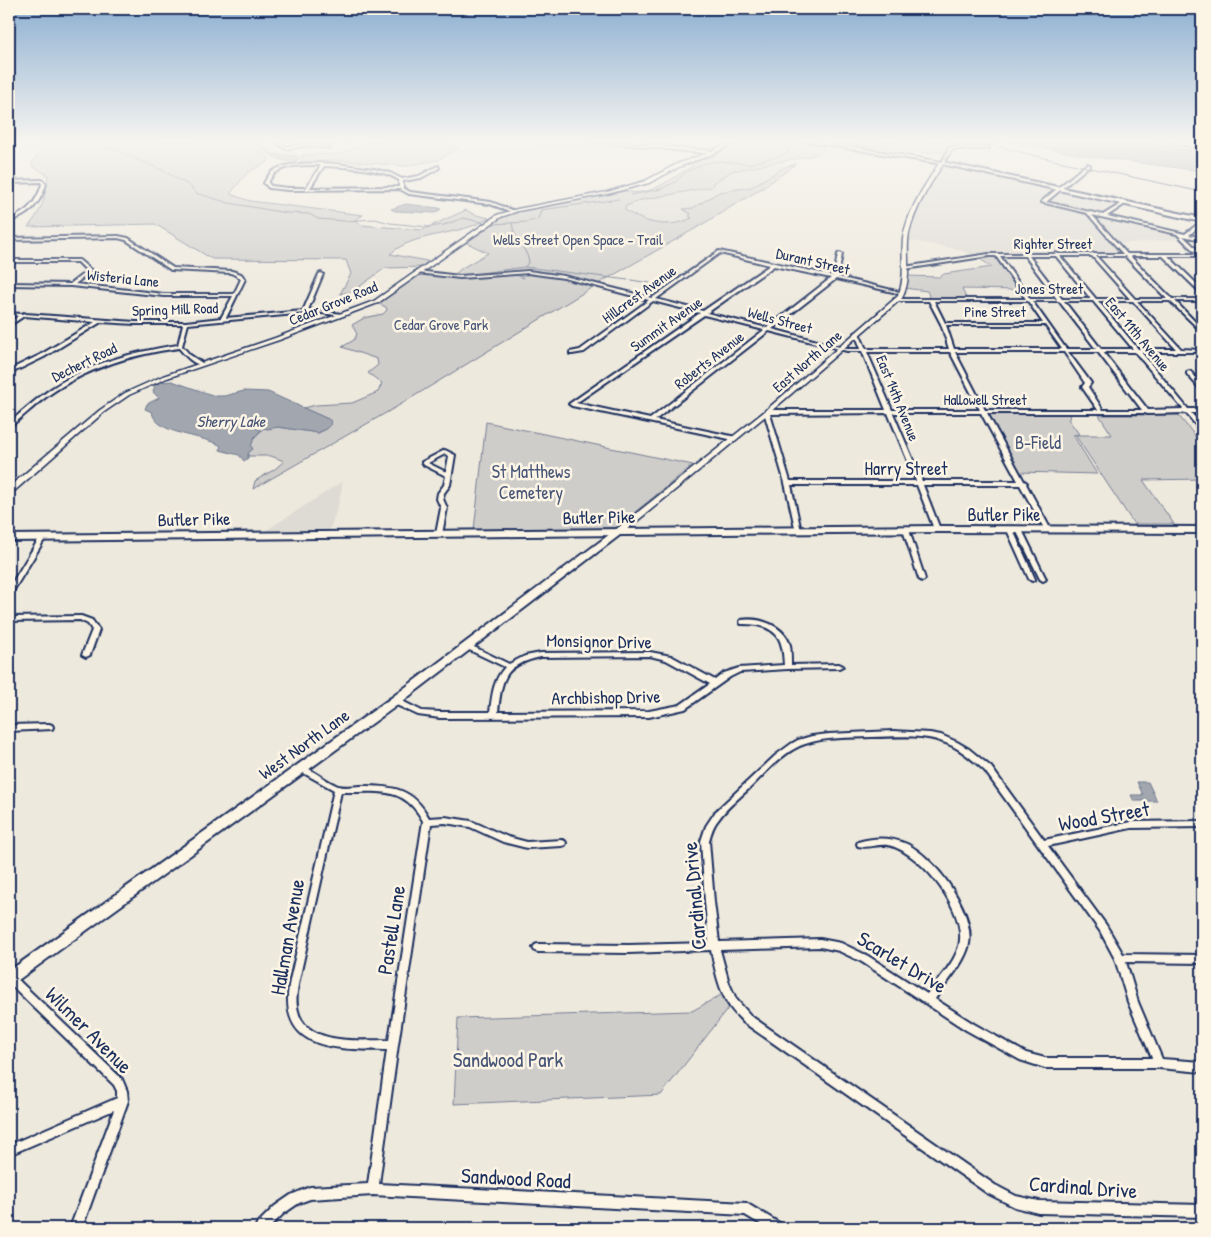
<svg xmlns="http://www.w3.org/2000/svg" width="1211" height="1237" font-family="'Patrick Hand',sans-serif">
  <rect width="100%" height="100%" fill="#eee9dd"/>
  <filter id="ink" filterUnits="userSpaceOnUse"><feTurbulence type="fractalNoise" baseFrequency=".02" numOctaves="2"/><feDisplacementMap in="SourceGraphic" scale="10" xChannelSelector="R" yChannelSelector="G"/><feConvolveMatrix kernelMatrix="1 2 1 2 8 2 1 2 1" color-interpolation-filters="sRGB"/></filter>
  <g filter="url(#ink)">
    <g fill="#dedbd4">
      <polygon points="473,141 551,141 532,157 527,158 457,151"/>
      <polygon points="788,163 749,189 694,219 661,226 629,216 625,200 702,190 732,170"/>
      <polygon points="942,163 1124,203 1105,216 1177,233 1183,239 1117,244 1126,255 997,255 977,257 957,249 906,240 916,210"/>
      <polygon points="343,481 338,506 328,534 259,535"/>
    </g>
    <g fill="#cfcdca" stroke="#757e94">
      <path d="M35,141H244L269,158V161L247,173L230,194L250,201L363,215L355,220L362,225L422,230L466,210L473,214L489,218C459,237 416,231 390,254L432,262L425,267L385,268L352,292L340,294L351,274L346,260L212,259L155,224L28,227C43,209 45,199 48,175L32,166V162L40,153L39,143Z"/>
      <path d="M371,141H450L445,144L459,148L438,160L404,166L335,160L317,162H300L303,159L301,156C316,150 324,157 337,154C348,152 361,145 371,141Z"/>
      <path d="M741,141H802L824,146L823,150L815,155L732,171L714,182L711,187L641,200L626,206L625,210C645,224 669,229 692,218L689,216L691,214L683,209L693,208L719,192L751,187L785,167L796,164L764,187L698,227L596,285L398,406L253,489L255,481L275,469L284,461L271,456H248V453L252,449L251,446L254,438L264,428L278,427L318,433L327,429L328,419L303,408L316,405L352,403L378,392L382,383L368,373L378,365L377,359L342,347L354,340L357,334L352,325L364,318L383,314L387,310L386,307L374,302L417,272L453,276L462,268L488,253L463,241L472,235L476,236L484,231L480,230L499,216L509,212L625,191C652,198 670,178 693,166L691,164L716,154L728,146Z"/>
      <polygon points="809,141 1003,141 974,147 947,147 944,151 924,153 861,145 838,147"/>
      <polygon points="1124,141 1164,141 1202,147 1202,152"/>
      <polygon points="997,255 1021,290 962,289 967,300 931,300 927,291 904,288 906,276 940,277 944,274 992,267 977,257"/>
      <polygon points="986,413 1067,413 1071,417 1068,419 1079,434 1073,435 1097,474 1019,472"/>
      <polygon points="1099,415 1178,415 1202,444 1202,479 1143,480 1174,524 1134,524 1075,435 1112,435"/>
      <polygon points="486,422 693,465 614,529 474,530"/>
      <polygon points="728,991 733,1002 661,1095 454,1104 458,1018 692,1011"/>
    </g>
    <g fill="#a2a7af" stroke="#6c778f">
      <path d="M251,141C265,141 265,151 276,154C284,156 292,153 300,158C287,170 262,149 251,141Z"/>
      <polygon points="1005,141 1091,141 1202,155 1202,171 1095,157"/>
      <polygon points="406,204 439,208 441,209 435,213 395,211 391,209"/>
      <path d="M172,381L215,396H224L244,391L268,392L328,419L331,421L330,426L318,433L278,427L268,429L258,427L257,429L261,430L254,438L251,446L253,449L248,453V458L244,461L239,455L220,450L221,446C204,435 156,435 152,412L145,409L147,404L159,398L153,392L155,385L162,382Z"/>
      <polygon points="1137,782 1148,782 1157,801 1134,801 1131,795 1143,795"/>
    </g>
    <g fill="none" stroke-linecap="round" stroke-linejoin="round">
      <g stroke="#6c778f" stroke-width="1">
        <polyline points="94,141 162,170 190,186 196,193 229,203 286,213 309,214 318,219 345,221 375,219 390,223 429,227 444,225 463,218 486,223"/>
        <polyline points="959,141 979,146 1006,141"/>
        <polyline points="631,195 661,189 675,182 686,172 706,163 720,161 749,164 785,154 789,152 781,143 785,141"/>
        <path d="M512,223C514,239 525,246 529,261L525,267L628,280"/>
        <polyline points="494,224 526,222 538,219 541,210 619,199"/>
        <polyline points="473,274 525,267"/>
        <polyline points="516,275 524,278"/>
        <polyline points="631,280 650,283"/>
      </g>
      <defs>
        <g id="minor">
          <polygon points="274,141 278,141 287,147 308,143 331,147 329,148 308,145 286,149"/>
          <polygon points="342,141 351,141 349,142"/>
          <polygon points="950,147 987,147 989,148 987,149 952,149 943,164 941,164"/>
          <path d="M319,163L337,164L374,169L390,173L402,179L419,176L438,166L439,168L421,178L403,181V188L410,192L491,202L515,211L512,212L490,204L409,194L400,189L288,190L269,188L264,183C266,180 268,176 271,173C281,163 305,164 319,163ZM321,165L306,188H288L271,186L268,183C270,179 272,175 275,173C287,164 307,165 321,165ZM324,166C346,167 381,168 399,180V187L310,188Z"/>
          <path d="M1087,164L1090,165L1046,202L1103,215L1124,202H1125V204L1107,216L1185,234L1202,221V224L1189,235L1202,238V240L1183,236L1202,254V257L1200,256H1168L1202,289V292H1200L1163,256H1130L1172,299H1202V301H1175L1202,329V332L1170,301H1137L1181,349L1202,350V352H1141L1188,409H1202V413H1191L1202,426V431L1200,430L1186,413L1147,414L1145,413H987L1024,481L1027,483L1026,484L1051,530L1048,532L1045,530L1020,485H923L940,529L937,531L934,529L917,485H791L801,531L800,532H796L785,483L764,412L767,410H886L862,351H847L769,331L655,420L736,437L737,438L734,440L572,406L569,404L700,313L653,301L584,352L572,354H570V352L580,350L649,300L564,278L528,273L460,278L417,273L415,272L417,271L460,276L528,271L564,276L652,298L719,251L834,276L838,254L840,253L842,254L838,277L904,293L902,294L836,279L772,329L847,349H861L855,333L857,332L859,333L866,349H949L941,324L929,301H896L894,300V299H1026L996,256H989L905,269H904V267L989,254H1054L1056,253L1058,254H1090L1092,253L1094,254H1123L1087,213L1041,202ZM1092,215L1177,234L1197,254H1127ZM720,253L770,265L703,311L656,299ZM1000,256H1025L1057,299H1030ZM1029,256H1056L1091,299H1062ZM1060,256H1092L1130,299H1096ZM1096,256H1125L1167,299H1135ZM774,266L831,278L767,328L707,313ZM934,301H1028L1043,323H945ZM1032,301H1059L1096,349H1066ZM1064,301H1093L1133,349H1101ZM1098,301H1133L1176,349H1138ZM704,315L764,330L650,419L576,403ZM946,325H1045L1062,349H954ZM867,352H950L980,410H892ZM955,352H1064L1085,383L1082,387L1098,410H985ZM1068,352H1098L1142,410H1103L1088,387L1091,383ZM1103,352H1135L1183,409L1148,410ZM888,413L916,481H790L770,414ZM893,413H981L1018,481H922Z"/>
          <path d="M42,180L46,184C40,204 29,216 9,221V219C27,213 37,202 42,184L41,182L9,183V181Z"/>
          <path d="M118,236L128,238L173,268L232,271L241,274L245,279L226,318L303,311L319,274L321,273L323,274L308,310H316L341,314L343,315L341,316L316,312L188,324L182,346L190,355L202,363V365C192,364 185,355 179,348C135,354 93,366 56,390C40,400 26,414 11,426L9,427V423C23,411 36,399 51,389C89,363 133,352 178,345L183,324H135L101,322L44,357L9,374V370L40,355L95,322L24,316L9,326V323L18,316L9,315V313L22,314L24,313L26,314L135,322H186L221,318L233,296H164L71,286L9,285V283L70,284L87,271L78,262H9V260H79L92,271L75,284L164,294H234L241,279L237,276L231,273L171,270L126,240L118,238L9,240V238Z"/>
          <polygon points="1189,371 1191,372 1202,385 1202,389 1200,389 1187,374 1187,372"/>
          <path d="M445,450L455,455L450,485L444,493L443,499L447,508L442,534L439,536L436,534L441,508L437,499L438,493L444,485L446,476L424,465L422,462ZM445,454L449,456L446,472L428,463Z"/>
          <polygon points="906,528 909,530 925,579 924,580 922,581 919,579 903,530"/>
          <polygon points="1010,528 1013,530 1035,579 1034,580 1032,581 1029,579 1007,530"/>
          <polygon points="1019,528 1022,530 1046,579 1045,580 1043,581 1040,579 1016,530"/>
          <polygon points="43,535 46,537 12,593 9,595 9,588 40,537"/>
          <polygon points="81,616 92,620 99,630 90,655 86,657 82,655 92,630 88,624 80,620 9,621 9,617"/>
          <path d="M741,620C759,617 784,625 790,645C791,651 791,658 791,665L839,664L843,666L839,668L788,669L740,672L730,677L685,709L649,717L440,718L418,715L392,703L391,701L392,699H398L422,711L440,712H490C492,696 493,680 505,667L465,648L464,646L468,644L509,664L525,656L541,653L650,652L671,656L715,680L724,673L739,668L784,665C783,644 781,630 757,625C752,624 746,624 741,624L740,622ZM650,656L666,660L710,684L680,705L649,711L498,712C502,677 504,665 541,657Z"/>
          <polygon points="49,724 52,725 53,727 52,729 9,731 9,725"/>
          <path d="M893,731L930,733L941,735L957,742L969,749L991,767L1044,840L1131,822L1202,821V827L1131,828L1048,846L1106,925L1123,954L1202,955V963L1126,962L1138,1002L1162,1059L1202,1062V1072L1159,1068H1045L1020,1060L966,1030L862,962L839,951L820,947L720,950L729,983L736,999L751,1016L995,1185L1016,1196L1039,1201L1202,1205V1217L1039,1213L1015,1207L987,1193L743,1022C739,1017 734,1013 730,1007C719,991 715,969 711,950L629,953L538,952L535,951L533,948L535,945L538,944L629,945L709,943L705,902L701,841L706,826L716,811L776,755L791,744L798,740L812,736L829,734ZM871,737C893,737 919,734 940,741C958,746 972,759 985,771L1100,931L1115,959L1128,1002L1152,1058H1045L1026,1053L974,1024L935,999C946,983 965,963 969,944C975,911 935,858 907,844C891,837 874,837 858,842L857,844L858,846C869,849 881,842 892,846C923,856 968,912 959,946C954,964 938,979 927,994L868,956L841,943L820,939L719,942L714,902L709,841C711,833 713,826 718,820C727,807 740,797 751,787C766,772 785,750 805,744C825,737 849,738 871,737Z"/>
          <path d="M301,765C314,770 325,781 338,786C345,788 354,786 361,786C393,786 413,788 429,818L445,817L471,821L508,837L527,842L562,840L565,841L566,843L565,845L562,846L527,848L503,842L470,827L445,823L431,824L398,1045L379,1184L746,1203L781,1224L783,1228H767L745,1215L373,1195L310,1199L299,1203L283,1214L269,1228H255L257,1224L275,1206L291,1195L310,1187L368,1184L387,1050C336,1049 276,1052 290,980L334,790L298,770L297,768L298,766ZM341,792C376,793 403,784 423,821L389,1040C361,1040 306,1046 298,1011C295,1001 297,990 299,980Z"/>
          <polygon points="9,974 13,975 122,1079 127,1091 128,1101 82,1228 70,1228 114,1110 9,1155 9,1145 117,1098 117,1091 114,1085 9,983"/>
        </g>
        <g id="tertiary">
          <polygon points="711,152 715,153 681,166 649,183 607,194 518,211 501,217 378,303 279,340 167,378 129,395 104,412 12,493 9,493 9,487 100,410 125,393 163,376 275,338 374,301 497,215 517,209 607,192 645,181 677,164"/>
          <path d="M940,162L944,163C930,184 915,208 909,233C905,255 913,277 902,298L769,413L620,535H614L613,533L614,531L765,411L898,296C906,277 901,259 903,239C907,211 925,185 940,162Z"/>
        </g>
        <g id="secondary">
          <polygon points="591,141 607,141 712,151 731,141 736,141 713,154"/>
          <polygon points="806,141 817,141 942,162 1202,218 1202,222 942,164"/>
          <polygon points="617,530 622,533 620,535 399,704 14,983 9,985 9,971 391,698 614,531"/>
        </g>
        <polygon id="primary" points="937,526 1202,527 1202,533 937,532 9,541 9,535"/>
        <polygon id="motorway" points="1169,141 1202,144 1202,148 1172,143"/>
      </defs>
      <use href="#minor" stroke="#1b2f5e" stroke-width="4"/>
      <use href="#tertiary" stroke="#1b2f5e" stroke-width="3"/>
      <use href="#secondary" stroke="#1b2f5e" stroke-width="4"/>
      <use href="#primary" stroke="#1b2f5e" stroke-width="4"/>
      <use href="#motorway" stroke="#1b2f5e" stroke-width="4"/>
      <use href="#minor" fill="#fcf5e5" fill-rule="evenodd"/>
      <use href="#tertiary" fill="#fcf5e5" fill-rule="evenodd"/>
      <use href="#secondary" fill="#fcf5e5" fill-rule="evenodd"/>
      <use href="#primary" fill="#fcf5e5" fill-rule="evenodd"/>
      <use href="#motorway" fill="#fcf5e5" fill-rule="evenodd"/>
      <g stroke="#1b2f5e" stroke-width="1">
        <polyline points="977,141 1044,158 1202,192"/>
        <polyline points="1117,141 1202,153"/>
      </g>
    </g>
  </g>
  <linearGradient id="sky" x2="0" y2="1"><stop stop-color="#8cafd1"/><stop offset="0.45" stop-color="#f7f5f0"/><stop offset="1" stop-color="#f7f5f0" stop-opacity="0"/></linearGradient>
  <rect width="1211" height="314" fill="url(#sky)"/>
  <g text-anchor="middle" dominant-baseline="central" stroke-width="5" stroke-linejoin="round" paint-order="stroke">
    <g font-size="15" fill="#485679" stroke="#fcf5e5">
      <text x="578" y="239">Wells Street Open Space - Trail</text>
      <text x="441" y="324">Cedar Grove Park</text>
    </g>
    <g font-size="15" fill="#1b2f5e" stroke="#fcf5e5">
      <text x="1053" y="243">Righter Street</text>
      <text transform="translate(813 261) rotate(13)">Durant Street</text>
      <text transform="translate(123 278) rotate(6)">Wisteria Lane</text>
      <text x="1049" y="288">Jones Street</text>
      <text transform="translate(639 294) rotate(-36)">Hillcrest Avenue</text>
      <text transform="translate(333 303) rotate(-22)">Cedar Grove Road</text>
      <text transform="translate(175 309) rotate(-2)">Spring Mill Road</text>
      <text x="995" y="311">Pine Street</text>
      <text transform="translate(780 320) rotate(15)">Wells Street</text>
      <text transform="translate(666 324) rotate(-35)">Summit Avenue</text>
      <text transform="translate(1138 334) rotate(50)">East 11th Avenue</text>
      <text transform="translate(709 360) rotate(-38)">Roberts Avenue</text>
      <text transform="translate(807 361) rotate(-41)">East North Lane</text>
      <text transform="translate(84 362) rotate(-26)">Dechert Road</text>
      <text transform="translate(898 398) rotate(68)">East 14th Avenue</text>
      <text x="985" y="399">Hallowell Street</text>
    </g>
    <g font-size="16" font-style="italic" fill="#445376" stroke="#fcf5e5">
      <text x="231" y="421">Sherry Lake</text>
    </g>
    <g font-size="18" fill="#485679" stroke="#fcf5e5">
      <text x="1038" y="442">B-Field</text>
      <text x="531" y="471">St Matthews<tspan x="531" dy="21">Cemetery</tspan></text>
    </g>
    <g font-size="18" fill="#1b2f5e" stroke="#fcf5e5">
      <text x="906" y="468">Harry Street</text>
      <text x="1004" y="514">Butler Pike</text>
      <text transform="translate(599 517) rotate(-1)">Butler Pike</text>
      <text transform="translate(194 519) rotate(-1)">Butler Pike</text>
      <text transform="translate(599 641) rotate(1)">Monsignor Drive</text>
      <text transform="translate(606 697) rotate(-1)">Archbishop Drive</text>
      <text transform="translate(304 744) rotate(-36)">West North Lane</text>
    </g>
    <g font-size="21" fill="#1b2f5e" stroke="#fcf5e5">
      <text transform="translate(1104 816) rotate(-10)">Wood Street</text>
      <text transform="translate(694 896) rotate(-95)">Cardinal Drive</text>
      <text transform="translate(391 930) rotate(-81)">Pastell Lane</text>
      <text transform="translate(287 937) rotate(-80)">Hallman Avenue</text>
      <text transform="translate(902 962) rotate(31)">Scarlet Drive</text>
      <text transform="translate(89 1030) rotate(45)">Wilmer Avenue</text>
      <text transform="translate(516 1178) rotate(3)">Sandwood Road</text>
      <text transform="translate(1083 1187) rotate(4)">Cardinal Drive</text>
    </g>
    <g font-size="21" fill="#485679" stroke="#fcf5e5">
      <text x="508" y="1059">Sandwood Park</text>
    </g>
  </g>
  <rect width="1211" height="1237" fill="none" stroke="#fcf5e5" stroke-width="30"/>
  <rect x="15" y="15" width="1181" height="1207" fill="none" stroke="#1b2f5e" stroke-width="2" filter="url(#ink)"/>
</svg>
